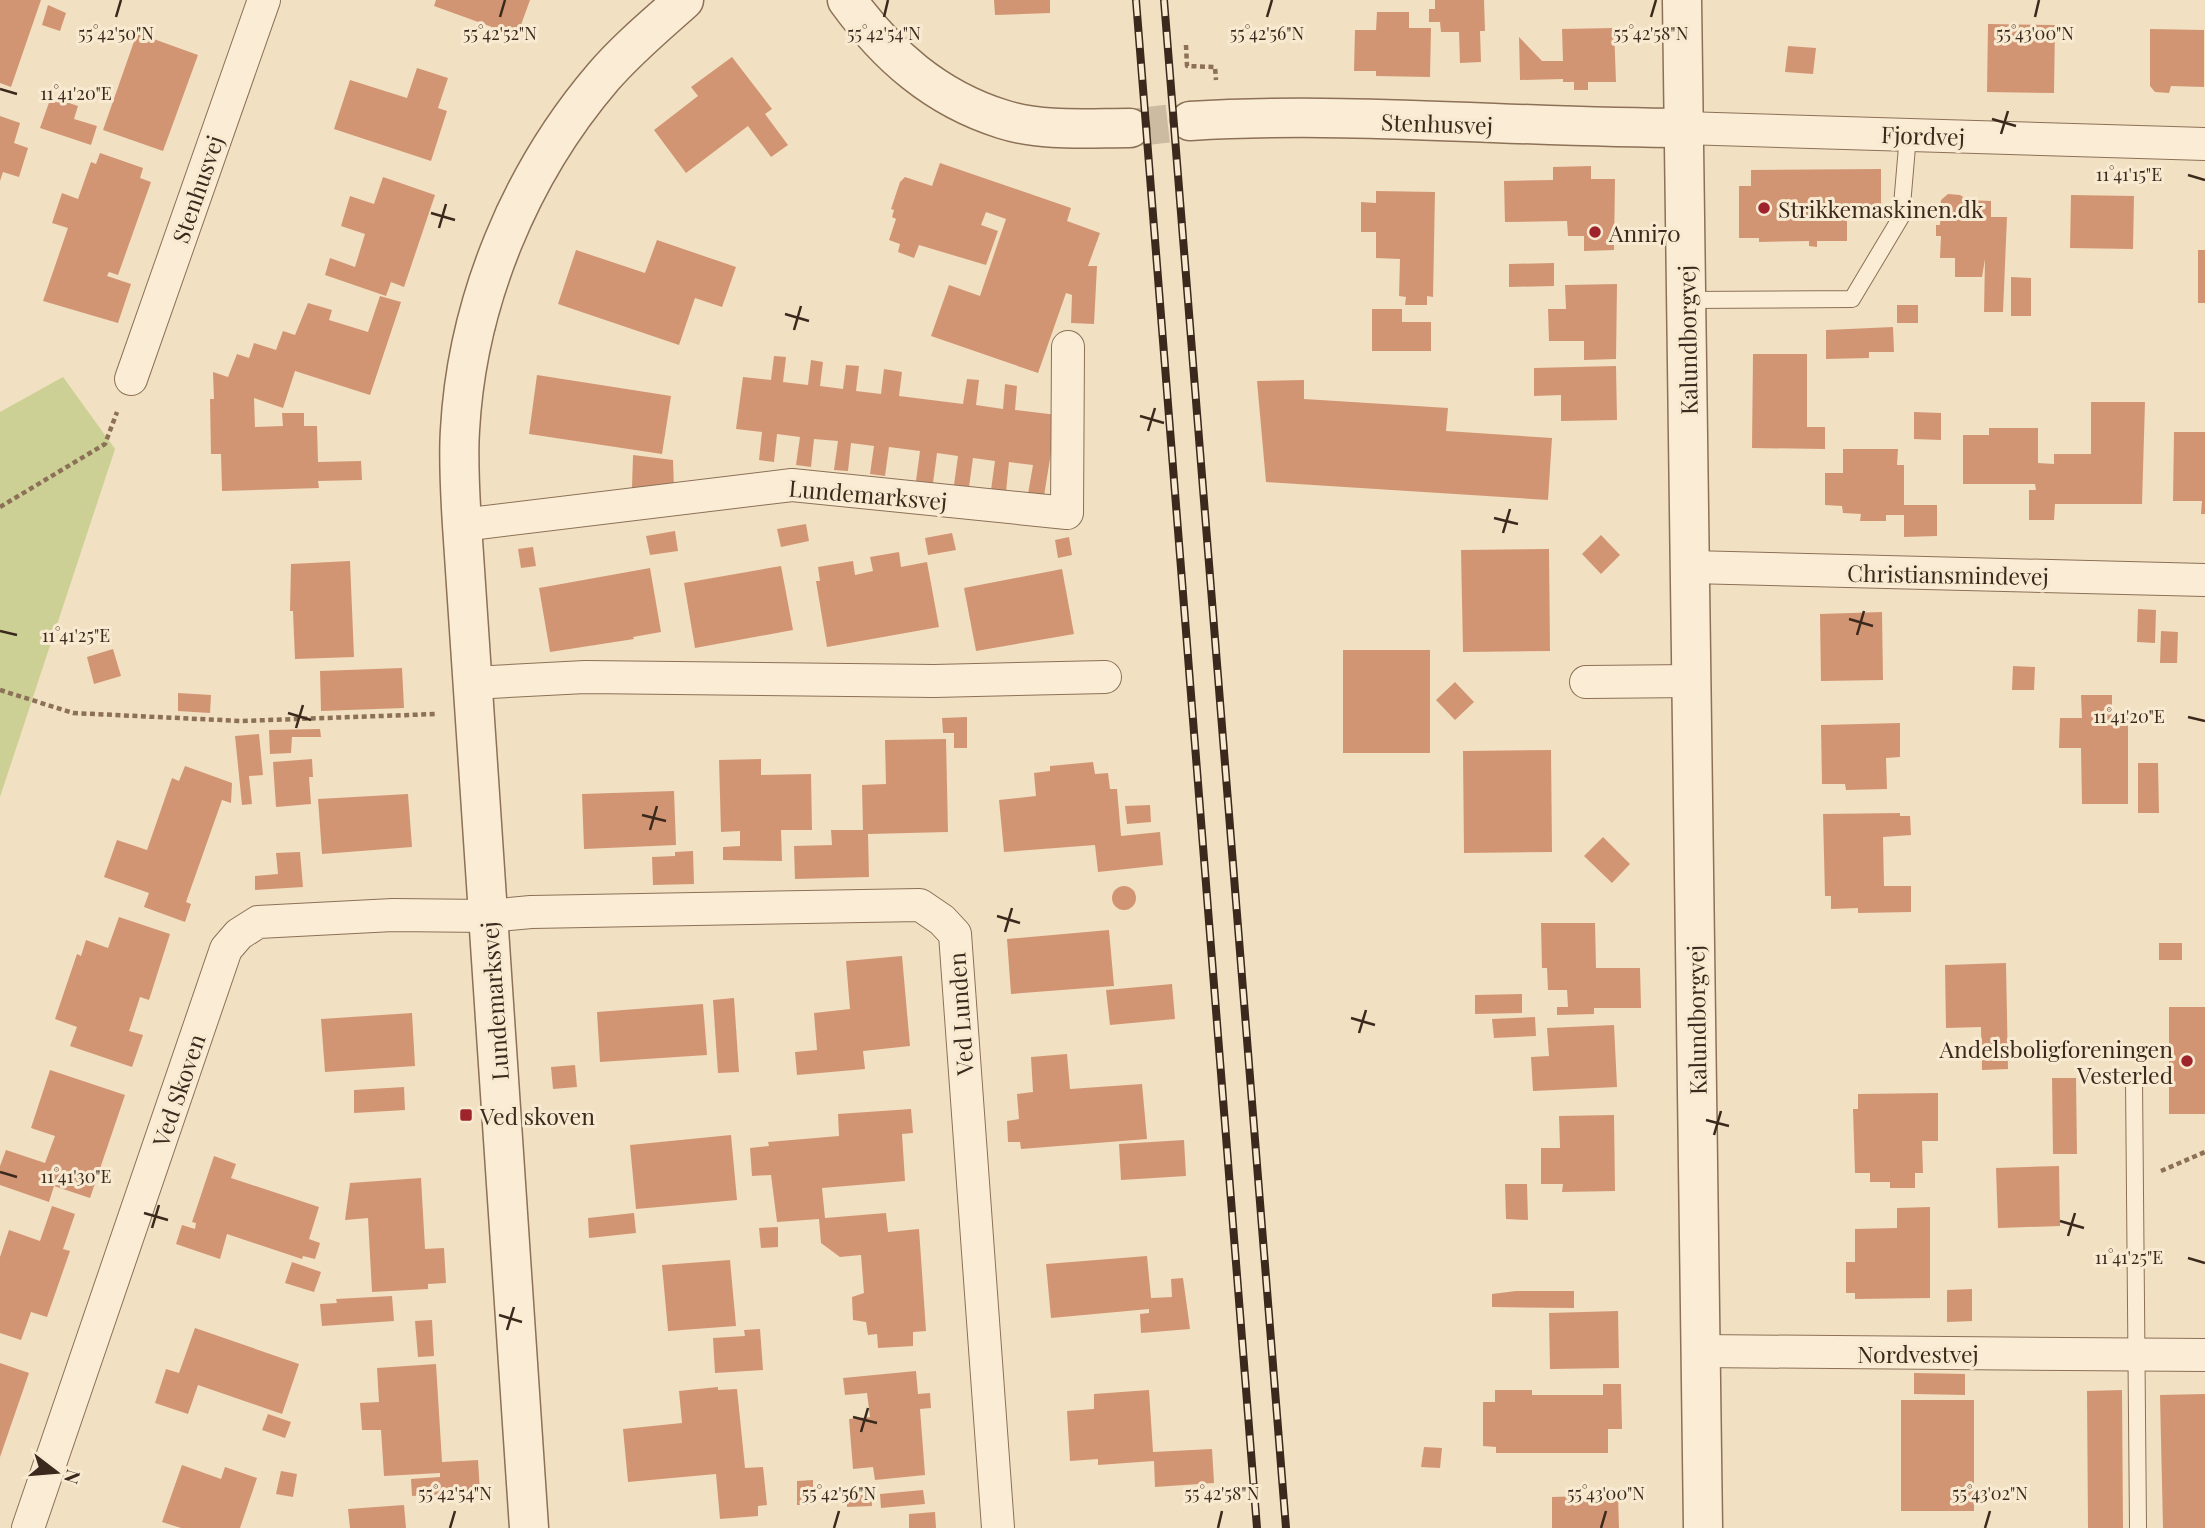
<svg xmlns="http://www.w3.org/2000/svg" width="2205" height="1528" font-family="'Playfair Display',serif">
  <rect width="100%" height="100%" fill="#f1e0c1"/>
  <polygon fill="#ccd094" points="63,377 115,449 0,797 0,412"/>
  <g fill="#d29574">
    <polygon points="0,0 41,0 11,87 0,83"/>
    <polygon points="436,0 530,0 517,36 434,6"/>
    <polygon points="994,0 1050,0 1050,13 995,15"/>
    <polygon points="1435,0 1484,0 1485,31 1480,31 1481,62 1460,63 1459,32 1441,32 1440,22 1429,22 1429,9 1435,9"/>
    <polygon points="48,5 66,13 60,31 42,25"/>
    <polygon points="1377,12 1409,12 1409,28 1431,28 1430,77 1376,76 1376,71 1354,71 1355,30 1376,30"/>
    <polygon points="1988,24 2055,25 2054,93 1987,92"/>
    <polygon points="1614,28 1616,82 1588,82 1588,90 1574,90 1574,82 1563,82 1563,79 1520,80 1519,37 1542,61 1563,61 1562,29"/>
    <polygon points="2150,29 2204,30 2204,87 2171,86 2169,93 2155,92 2150,86"/>
    <polygon points="137,33 198,55 163,151 103,130"/>
    <polygon points="1788,46 1816,48 1813,74 1785,72"/>
    <polygon points="732,57 772,109 765,114 788,145 771,157 748,126 686,173 654,130 698,96 691,87"/>
    <polygon points="417,68 448,78 438,108 447,111 431,161 334,129 350,80 407,98"/>
    <polygon points="51,97 78,106 74,119 97,126 91,145 40,128"/>
    <polygon points="0,116 20,123 14,143 28,148 19,177 3,172 0,181"/>
    <polygon points="100,153 143,168 140,178 151,182 118,275 109,272 107,276 131,284 118,323 43,301 68,228 52,223 62,193 78,199 91,162 96,164"/>
    <polygon points="940,163 1071,208 1067,221 1100,233 1088,266 1097,266 1094,324 1071,323 1072,295 1066,293 1038,373 931,336 949,285 980,296 1006,219 986,212 981,225 998,231 986,265 919,245 914,258 898,252 900,244 889,240 896,219 892,217 894,210 891,209 900,182 905,177 932,186"/>
    <polygon points="1591,166 1591,179 1615,179 1614,250 1584,251 1584,236 1568,236 1567,221 1505,222 1504,181 1553,180 1553,167"/>
    <polygon points="1881,169 1881,219 1847,219 1847,241 1817,241 1817,247 1809,246 1809,241 1759,242 1759,238 1739,238 1739,186 1751,186 1751,170"/>
    <polygon points="383,177 435,195 404,287 391,282 386,296 325,275 330,258 355,267 365,234 341,226 350,196 374,204"/>
    <polygon points="1376,191 1435,192 1433,297 1427,296 1427,305 1405,305 1406,297 1399,296 1400,259 1376,258 1376,232 1361,232 1361,202 1376,203"/>
    <polygon points="1948,194 1960,195 1968,200 1991,201 1991,217 2007,217 2003,312 1984,312 1985,259 1982,277 1955,277 1955,258 1940,258 1941,236 1936,236 1936,225 1940,225 1941,200"/>
    <polygon points="2071,195 2134,196 2133,249 2070,248"/>
    <polygon points="657,240 736,267 722,307 695,298 679,345 558,304 576,250 645,273"/>
    <rect x="2198" y="250" width="7" height="53"/>
    <polygon points="1554,263 1554,286 1509,287 1509,264"/>
    <polygon points="2011,277 2031,278 2031,316 2011,316"/>
    <polygon points="1617,284 1616,359 1584,360 1584,341 1549,341 1548,309 1566,309 1565,285"/>
    <polygon points="380,296 401,302 370,395 295,371 283,408 254,398 255,427 283,426 282,413 304,413 304,426 317,426 318,462 361,461 362,480 318,481 319,488 222,491 221,454 211,454 210,399 214,399 213,372 228,377 237,354 249,358 254,343 276,350 283,331 295,335 308,303 332,310 329,320 368,332"/>
    <rect x="1897" y="305" width="21" height="18"/>
    <polygon points="1372,309 1402,309 1402,322 1431,322 1431,351 1372,351"/>
    <polygon points="1893,327 1894,352 1869,352 1869,358 1826,359 1826,330"/>
    <polygon points="1753,354 1807,354 1807,427 1825,427 1825,449 1752,448"/>
    <polygon points="774,356 786,357 783,382 808,385 811,360 823,362 820,386 843,389 846,365 859,366 856,391 881,394 884,369 902,372 899,396 963,404 967,379 979,380 976,405 1003,409 1005,384 1017,386 1015,410 1057,415 1044,496 1028,494 1033,465 1009,462 1006,492 991,490 995,461 973,458 969,487 954,485 958,456 937,453 933,483 916,481 920,451 889,447 885,476 870,474 874,446 851,443 848,471 834,470 838,441 814,439 811,467 796,465 800,437 777,434 774,462 759,460 762,432 736,429 743,377 771,380"/>
    <polygon points="1616,366 1617,420 1561,421 1561,395 1534,396 1534,368"/>
    <polygon points="537,375 671,396 662,454 529,434"/>
    <polygon points="1304,380 1304,399 1448,408 1446,431 1552,438 1548,500 1266,482 1257,381"/>
    <polygon points="2091,402 2145,402 2142,504 2055,504 2054,520 2029,520 2029,490 2036,490 2035,484 1963,484 1963,435 1989,435 1989,428 2038,428 2038,463 2054,464 2054,454 2091,454"/>
    <polygon points="1914,412 1941,413 1941,440 1914,439"/>
    <polygon points="2174,432 2205,432 2205,514 2201,514 2202,501 2173,501"/>
    <polygon points="1843,449 1898,449 1897,465 1904,465 1904,505 1937,505 1937,536 1904,537 1904,515 1886,515 1886,521 1860,521 1861,514 1843,513 1842,506 1825,505 1825,473 1843,473"/>
    <polygon points="633,455 673,460 674,489 632,488"/>
    <polygon points="806,524 809,541 781,547 777,529"/>
    <polygon points="675,531 678,551 650,555 646,536"/>
    <polygon points="952,533 956,550 928,555 925,538"/>
    <polygon points="1601,535 1620,555 1601,574 1582,554"/>
    <polygon points="1069,537 1072,555 1058,558 1055,540"/>
    <polygon points="533,547 536,566 521,568 518,549"/>
    <polygon points="1549,549 1550,651 1463,652 1461,550"/>
    <polygon points="899,552 901,567 927,562 939,627 827,647 816,581 820,581 818,567 853,561 855,575 873,571 870,557"/>
    <polygon points="350,561 354,657 295,659 293,611 290,611 291,564"/>
    <polygon points="781,566 793,630 695,648 684,583"/>
    <polygon points="650,568 661,632 633,637 634,639 550,652 539,588"/>
    <polygon points="1062,569 1074,634 976,651 964,588"/>
    <polygon points="2138,609 2156,610 2155,643 2137,642"/>
    <polygon points="1882,612 1883,680 1821,681 1820,614"/>
    <polygon points="2161,631 2178,632 2177,663 2160,663"/>
    <polygon points="113,649 121,676 94,684 87,657"/>
    <rect x="1343" y="650" width="87" height="103"/>
    <polygon points="2013,666 2035,667 2034,690 2012,690"/>
    <polygon points="402,668 404,708 321,711 320,671"/>
    <polygon points="1455,682 1474,702 1455,720 1436,700"/>
    <polygon points="178,693 211,695 210,713 178,711"/>
    <polygon points="2081,695 2112,695 2112,717 2128,717 2128,804 2082,804 2081,748 2059,748 2060,718 2082,718"/>
    <polygon points="967,717 967,748 954,748 954,733 943,733 942,718"/>
    <polygon points="1900,723 1900,757 1886,758 1887,789 1846,790 1845,784 1822,784 1821,725"/>
    <polygon points="320,729 321,737 292,737 291,753 270,754 269,730"/>
    <polygon points="259,734 263,775 249,776 252,804 242,805 235,736"/>
    <polygon points="946,739 948,832 868,834 869,877 795,879 794,846 832,845 831,830 863,830 862,785 886,784 885,740"/>
    <polygon points="1551,750 1552,852 1464,853 1463,751"/>
    <polygon points="312,759 313,777 309,777 311,804 276,807 273,762"/>
    <polygon points="761,759 761,775 811,774 812,830 781,830 782,861 723,860 723,847 740,846 740,831 721,832 719,760"/>
    <polygon points="1093,762 1095,774 1108,773 1110,789 1117,789 1121,836 1160,832 1163,865 1098,872 1095,845 1004,852 999,800 1036,796 1034,773 1050,771 1050,766"/>
    <polygon points="2138,763 2158,763 2159,813 2138,813"/>
    <polygon points="185,766 232,783 231,803 222,800 186,902 191,904 185,922 144,907 149,893 104,877 117,840 147,850 172,778 179,781"/>
    <polygon points="674,791 676,845 584,849 582,794"/>
    <polygon points="408,794 412,847 322,854 318,799"/>
    <polygon points="1150,805 1151,822 1127,824 1125,806"/>
    <polygon points="1900,813 1900,816 1910,816 1911,835 1883,837 1884,886 1911,886 1911,912 1858,913 1858,908 1831,909 1831,896 1825,896 1823,814"/>
    <polygon points="1603,837 1630,864 1612,883 1584,856"/>
    <polygon points="693,851 694,884 653,885 652,857 675,856 675,852"/>
    <polygon points="300,852 303,887 255,890 255,876 278,874 276,853"/>
    <circle cx="1124" cy="898" r="12"/>
    <polygon points="119,917 170,934 149,1000 140,997 129,1031 143,1035 132,1067 70,1046 77,1027 55,1019 77,954 81,956 86,940 108,948"/>
    <polygon points="1541,923 1595,923 1596,968 1640,968 1641,1008 1594,1008 1594,1014 1557,1015 1557,1007 1568,1007 1567,990 1548,990 1547,968 1542,968"/>
    <polygon points="1109,930 1114,986 1011,994 1007,939"/>
    <rect x="2159" y="943" width="23" height="17"/>
    <polygon points="902,956 910,1046 863,1051 865,1069 797,1075 795,1052 817,1050 814,1013 850,1009 846,961"/>
    <polygon points="2006,963 2008,1069 1982,1070 1981,1027 1946,1028 1945,965"/>
    <polygon points="1172,984 1175,1019 1110,1025 1106,990"/>
    <polygon points="1522,994 1522,1013 1475,1014 1475,995"/>
    <polygon points="734,998 739,1072 718,1073 713,1000"/>
    <polygon points="703,1004 707,1055 600,1062 597,1012"/>
    <rect x="2169" y="1007" width="36" height="107"/>
    <polygon points="412,1013 415,1066 325,1072 321,1019"/>
    <polygon points="1535,1017 1536,1036 1494,1038 1492,1019"/>
    <polygon points="1614,1025 1617,1087 1533,1091 1531,1057 1549,1056 1547,1028"/>
    <polygon points="1067,1054 1070,1089 1142,1084 1147,1139 1021,1149 1020,1142 1008,1142 1007,1121 1019,1119 1017,1094 1033,1092 1031,1057"/>
    <polygon points="575,1065 577,1087 553,1089 551,1067"/>
    <polygon points="50,1070 125,1095 90,1198 54,1186 49,1202 0,1185 0,1166 6,1150 45,1163 55,1136 31,1128"/>
    <polygon points="2052,1078 2076,1078 2077,1154 2053,1154"/>
    <polygon points="404,1087 405,1110 354,1113 354,1090"/>
    <polygon points="1938,1093 1938,1141 1922,1141 1923,1173 1915,1173 1915,1188 1890,1188 1890,1182 1870,1182 1870,1173 1855,1173 1853,1109 1858,1109 1858,1094"/>
    <polygon points="911,1109 913,1133 902,1134 905,1181 822,1188 825,1218 886,1213 888,1232 919,1229 926,1331 913,1332 913,1346 878,1348 877,1334 868,1335 866,1322 853,1320 852,1297 864,1293 861,1255 840,1257 821,1243 819,1219 777,1222 771,1175 752,1176 750,1148 769,1146 768,1142 839,1136 838,1114"/>
    <polygon points="1614,1115 1615,1191 1562,1192 1563,1184 1541,1184 1541,1148 1560,1148 1559,1116"/>
    <polygon points="731,1135 737,1200 636,1209 630,1145"/>
    <polygon points="1184,1140 1186,1176 1121,1180 1119,1144"/>
    <polygon points="214,1156 236,1164 231,1178 319,1207 309,1239 320,1243 315,1259 303,1256 302,1259 227,1234 220,1259 176,1244 182,1225 195,1229 196,1223 192,1222"/>
    <polygon points="2059,1166 2060,1226 1998,1228 1996,1168"/>
    <polygon points="421,1178 425,1249 444,1248 446,1283 428,1284 428,1289 372,1292 368,1218 345,1220 350,1183"/>
    <polygon points="1505,1184 1527,1184 1528,1220 1506,1219"/>
    <polygon points="52,1206 75,1214 63,1249 70,1251 47,1317 31,1312 21,1340 0,1333 0,1257 9,1230 40,1241"/>
    <polygon points="1930,1207 1930,1298 1855,1299 1855,1293 1846,1293 1846,1262 1855,1262 1855,1229 1897,1228 1897,1208"/>
    <polygon points="634,1213 636,1233 589,1238 588,1218"/>
    <polygon points="778,1227 778,1247 761,1248 759,1228"/>
    <polygon points="1147,1256 1151,1298 1172,1297 1171,1279 1183,1278 1190,1329 1141,1333 1140,1314 1149,1313 1149,1309 1051,1318 1046,1264"/>
    <polygon points="730,1260 736,1326 668,1331 662,1265"/>
    <polygon points="292,1262 321,1272 314,1292 285,1283"/>
    <polygon points="1972,1289 1972,1321 1947,1322 1947,1290"/>
    <polygon points="1516,1291 1574,1291 1574,1308 1492,1307 1492,1294"/>
    <polygon points="392,1296 394,1321 322,1326 320,1304 337,1303 336,1299"/>
    <polygon points="1618,1311 1619,1368 1550,1369 1549,1313"/>
    <polygon points="432,1320 434,1356 418,1357 415,1321"/>
    <polygon points="195,1328 299,1364 282,1414 198,1385 188,1414 155,1403 166,1369 179,1373"/>
    <polygon points="760,1329 763,1370 715,1373 713,1338 745,1336 744,1330"/>
    <polygon points="0,1363 29,1373 0,1457"/>
    <polygon points="436,1364 442,1462 478,1460 480,1492 412,1496 411,1479 440,1477 440,1473 384,1476 381,1430 362,1430 360,1403 379,1402 377,1368"/>
    <polygon points="916,1371 918,1394 930,1393 931,1408 920,1409 925,1475 875,1480 873,1467 853,1469 849,1419 870,1417 867,1393 845,1395 843,1378"/>
    <polygon points="1914,1373 1965,1374 1965,1395 1914,1394"/>
    <polygon points="1603,1384 1621,1384 1622,1429 1608,1429 1608,1453 1496,1453 1496,1447 1483,1446 1483,1402 1495,1402 1495,1390 1532,1390 1532,1395 1603,1395"/>
    <polygon points="718,1387 718,1390 737,1389 745,1468 763,1467 767,1505 758,1506 758,1516 720,1519 716,1474 628,1482 623,1429 682,1423 679,1391"/>
    <polygon points="1149,1390 1153,1452 1212,1449 1214,1483 1155,1487 1154,1461 1098,1465 1098,1459 1070,1461 1067,1411 1094,1409 1094,1394"/>
    <polygon points="2122,1390 2123,1528 2088,1528 2087,1391"/>
    <polygon points="2205,1394 2205,1528 2163,1528 2160,1395"/>
    <rect x="1901" y="1400" width="73" height="111"/>
    <polygon points="268,1414 291,1422 285,1438 262,1430"/>
    <polygon points="1424,1447 1442,1448 1440,1468 1421,1467"/>
    <polygon points="182,1465 221,1479 225,1467 257,1478 240,1528 181,1528 162,1522"/>
    <polygon points="281,1471 297,1474 293,1497 276,1494"/>
    <polygon points="813,1480 813,1505 797,1505 797,1481"/>
    <polygon points="871,1485 872,1506 847,1507 847,1493 853,1493 853,1486"/>
    <polygon points="923,1490 925,1504 881,1508 880,1494"/>
    <polygon points="1618,1495 1619,1528 1552,1528 1552,1497"/>
    <polygon points="404,1505 406,1528 350,1528 348,1509"/>
    <polygon points="935,1512 936,1528 909,1528 909,1514"/>
  </g>
  <g fill="none" stroke-linecap="round" stroke-linejoin="round">
    <polyline stroke="#ccbba0" stroke-width="38" stroke-dasharray="38 19" stroke-linecap="butt" points="1130,128 1190,121"/>
    <defs>
      <g id="service">
        <polyline points="1686,300 1852,299 1901,217 1908,135"/>
        <polyline points="2134,1080 2138,1528"/>
      </g>
      <g id="minor">
        <polyline points="1684,128 2205,144"/>
        <polyline points="131,379 264,0"/>
        <polyline points="462,525 792,485 1067,513 1068,347"/>
        <polyline points="1691,567 2205,580"/>
        <polyline points="1586,682 1692,681"/>
        <polyline points="472,683 585,677 934,681 1105,677"/>
        <polyline points="1700,1351 2205,1355"/>
        <polyline points="28,1528 226,949 239,934 258,922 393,915 488,916 531,912 920,905 942,920 955,934 998,1528"/>
      </g>
      <g id="tertiary">
        <path d="M847,0C887,55 935,98 1002,119C1042,132 1088,128 1130,128"/>
        <polyline points="1682,0 1703,1528"/>
        <path d="M1190,121C1354,111 1520,128 1684,128"/>
        <path d="M529,1528L462,525C460,493 458,461 460,430C467,302 520,174 603,77C627,49 656,25 684,0"/>
      </g>
    </defs>
    <use href="#service" stroke="#8c7057" stroke-width="18"/>
    <use href="#minor" stroke="#8c7057" stroke-width="34"/>
    <use href="#tertiary" stroke="#8c7057" stroke-width="41"/>
    <g stroke="#8c7057" stroke-width="4.5" stroke-dasharray="5 3.5" stroke-linecap="butt">
      <polyline points="1186,45 1187,66 1215,67 1216,80"/>
      <polyline points="0,507 105,444 117,412"/>
      <polyline points="0,690 73,713 241,721 436,714"/>
      <polyline points="2161,1171 2205,1152"/>
    </g>
    <use href="#service" stroke="#fbedd5" stroke-width="16"/>
    <use href="#minor" stroke="#fbedd5" stroke-width="32"/>
    <use href="#tertiary" stroke="#fbedd5" stroke-width="38"/>
    <defs>
      <g id="rail">
        <polyline points="1136,0 1257,1528"/>
        <polyline points="1164,0 1286,1528"/>
      </g>
    </defs>
    <use href="#rail" stroke="#3a291c" stroke-width="8"/>
    <use href="#rail" stroke="#f8ead1" stroke-width="5" stroke-dasharray="16" stroke-linecap="butt"/>
  </g>
  <path fill="none" stroke="#3a291c" stroke-width="2.5" d="M116,17L121,0M500,17L505,0M884,17L888,0M1267,17L1272,0M1651,17L1656,0M2035,17L2039,0M0,89L17,94M1992,119L2016,126M2001,134L2008,111M2188,175L2205,180M431,213L455,220M439,228L446,204M785,314L809,321M794,330L801,306M1140,416L1164,423M1148,431L1155,408M1494,518L1518,524M1503,533L1510,509M1849,619L1873,626M0,631L17,635M1857,635L1864,611M288,713L311,720M2188,717L2205,721M296,728L303,705M642,815L666,821M650,830L657,806M997,916L1020,923M1005,932L1012,908M1351,1018L1375,1025M1359,1033L1366,1010M1706,1120L1729,1126M1714,1135L1721,1111M0,1172L17,1177M144,1213L168,1220M2060,1221L2084,1228M152,1228L159,1205M2068,1236L2075,1213M2188,1258L2205,1263M499,1315L522,1322M507,1330L514,1307M853,1417L877,1423M861,1432L868,1408M450,1528L455,1511M834,1528L839,1511M1218,1528L1222,1511M1601,1528L1606,1511M1985,1528L1990,1511"/>
  <g fill="#9f232b" stroke="#f8ead1" stroke-width="2.5">
    <circle cx="1764" cy="208" r="7"/>
    <circle cx="1595" cy="232" r="7"/>
    <circle cx="2187" cy="1061" r="7"/>
    <rect x="459" y="1108" width="14" height="14" rx="3.5"/>
  </g>
  <g text-anchor="middle" dominant-baseline="central" stroke-width="6" stroke-linejoin="round" paint-order="stroke">
    <g font-size="23" fill="#3a291c" stroke="#f8ead1">
      <text transform="translate(1437 123) rotate(2)">Stenhusvej</text>
      <text transform="translate(1923 135) rotate(2)">Fjordvej</text>
      <text transform="translate(197 189) rotate(-71)">Stenhusvej</text>
      <text transform="translate(1687 340) rotate(-91)">Kalundborgvej</text>
      <text transform="translate(868 494) rotate(5)">Lundemarksvej</text>
      <text transform="translate(1948 574) rotate(1)">Christiansmindevej</text>
      <text transform="translate(494 1001) rotate(-94)">Lundemarksvej</text>
      <text transform="translate(960 1014) rotate(-94)">Ved Lunden</text>
      <text transform="translate(1696 1020) rotate(-91)">Kalundborgvej</text>
      <text transform="translate(178 1090) rotate(-71)">Ved Skoven</text>
      <text x="1918" y="1353">Nordvestvej</text>
    </g>
    <g font-size="23" fill="#3a291c" stroke="#f8ead1" text-anchor="start">
      <text x="1778" y="208">Strikkemaskinen.dk</text>
      <text x="1609" y="232">Anni70</text>
      <text x="2173" y="1048" text-anchor="end">Andelsboligforeningen<tspan x="2173" dy="26">Vesterled</tspan></text>
      <text x="480" y="1115">Ved skoven</text>
    </g>
  </g>
  <g font-size="18" text-anchor="middle" fill="#3a291c" stroke="#f8ead1" stroke-width="6" stroke-linejoin="round" paint-order="stroke">
    <text x="116" y="40">55°42'50"N</text>
    <text x="500" y="40">55°42'52"N</text>
    <text x="884" y="40">55°42'54"N</text>
    <text x="1267" y="40">55°42'56"N</text>
    <text x="1651" y="40">55°42'58"N</text>
    <text x="2035" y="40">55°43'00"N</text>
    <text x="76" y="100">11°41'20"E</text>
    <text x="2129" y="181">11°41'15"E</text>
    <text x="76" y="642">11°41'25"E</text>
    <text x="2129" y="723">11°41'20"E</text>
    <text x="76" y="1183">11°41'30"E</text>
    <text x="2129" y="1264">11°41'25"E</text>
    <text x="455" y="1500">55°42'54"N</text>
    <text x="839" y="1500">55°42'56"N</text>
    <text x="1222" y="1500">55°42'58"N</text>
    <text x="1606" y="1500">55°43'00"N</text>
    <text x="1990" y="1500">55°43'02"N</text>
  </g>
  <g transform="translate(56 1472) rotate(106)" stroke="#f8ead1" stroke-width="5" paint-order="stroke">
  <path d="M0-5L12 26L0 18L-12 26Z" fill="#3a291c"/>
  <text y="-10" font-size="19" font-weight="bold" text-anchor="middle" fill="#3a291c">N</text>
  </g>
</svg>
